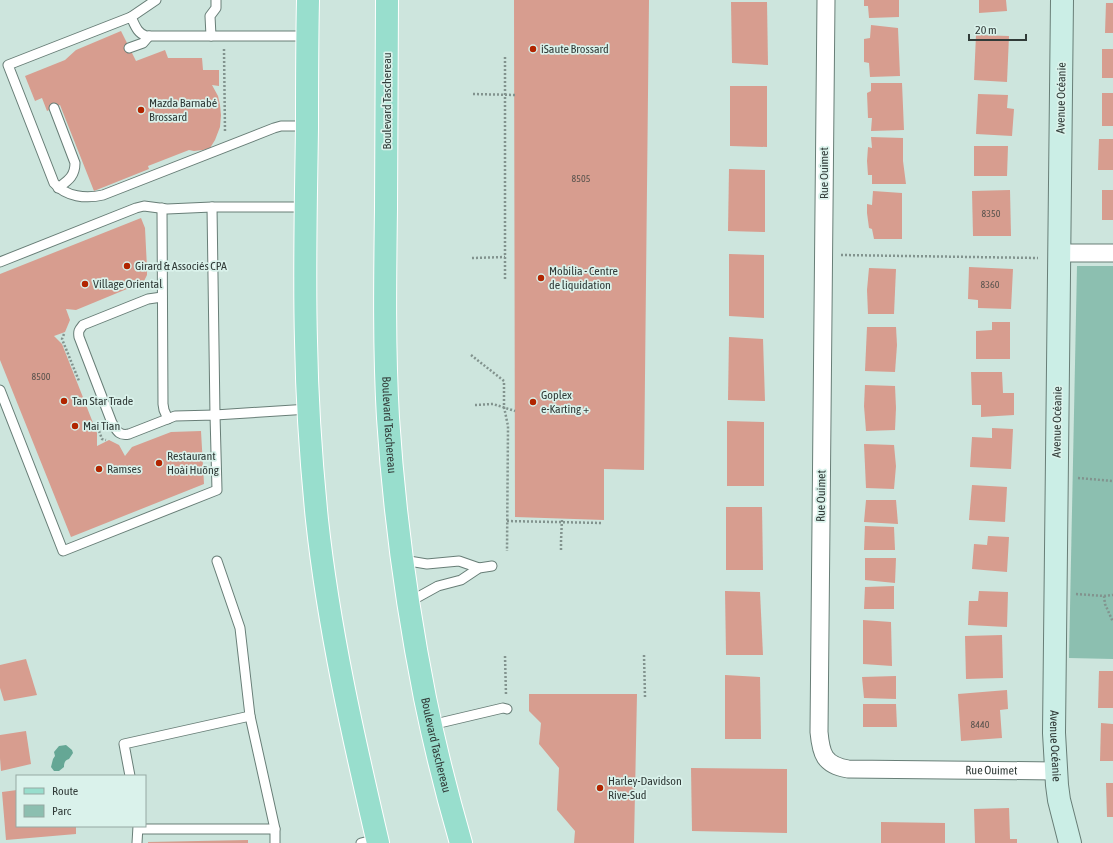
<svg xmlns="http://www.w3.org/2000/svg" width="1113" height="843" font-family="'Asap Condensed',sans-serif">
  <rect width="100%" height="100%" fill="#cde5dd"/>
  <polygon fill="#8cbfb0" points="1077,266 1113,266 1113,659 1069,658"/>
  <path fill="#65a795" d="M66,745L72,750L73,753L69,759C65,760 64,763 64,767L59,771H54L51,767L53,759L55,756L54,752L59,746Z"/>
  <g fill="#d79d8f">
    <polygon points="514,0 649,0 644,470 604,469 604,520 515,517"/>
    <polygon points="864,0 899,0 899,17 869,18 868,6 864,6"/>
    <polygon points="979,0 1006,0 1007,11 979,13"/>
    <polygon points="731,2 767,2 768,65 732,63"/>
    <polygon points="1106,3 1113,3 1113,33 1105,33"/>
    <polygon points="871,25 898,28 900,76 870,77 869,63 864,62 864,39 870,38"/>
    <polygon points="121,31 136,61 165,50 168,58 202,58 203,70 219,70 219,86 212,85 218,96 220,105 221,115 220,127 215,140 210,148 203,150 194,151 189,150 148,166 149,169 94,191 60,105 47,111 42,98 35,101 25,76 65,60 76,50"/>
    <polygon points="976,35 1009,36 1007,82 974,80"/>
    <rect x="1102" y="49" width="11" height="29"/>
    <polygon points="871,83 902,83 904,130 871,131 872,118 868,118 867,93 871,91"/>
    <polygon points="730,86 767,86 767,147 730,146"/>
    <rect x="1102" y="93" width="11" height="33"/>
    <polygon points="978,94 1008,95 1007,108 1014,109 1012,136 976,134"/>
    <polygon points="871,137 903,138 903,161 906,184 872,184 872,175 868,175 867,161 868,147 872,148"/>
    <polygon points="1099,139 1113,139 1113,170 1098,170"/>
    <polygon points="974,146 1008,146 1007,176 974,176"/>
    <polygon points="729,169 765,170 765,232 728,231"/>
    <polygon points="1010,190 1011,236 973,236 972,191"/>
    <rect x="1102" y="190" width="11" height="30"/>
    <polygon points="873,191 902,193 902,239 874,239 872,229 869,228 867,213 867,204 872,205"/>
    <polygon points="141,218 145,228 147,268 147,275 144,281 139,284 76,310 66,309 70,320 65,332 54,336 62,344 97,433 97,446 109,440 119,445 125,456 132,447 171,432 201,431 204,484 71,537 0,360 0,274"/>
    <polygon points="729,254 764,255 764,318 729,316"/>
    <polygon points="969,267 1013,269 1011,309 978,308 978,300 968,299"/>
    <polygon points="869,268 896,269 894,314 868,314 867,290"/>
    <polygon points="992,322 1010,322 1010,359 976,359 976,331 992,330"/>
    <polygon points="867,327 896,327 897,345 895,372 865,371"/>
    <polygon points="729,337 763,339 765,401 728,400"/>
    <polygon points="971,372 1002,372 1003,393 1014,393 1014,415 981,417 981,405 972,405"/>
    <polygon points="865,385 895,386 896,408 895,430 866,431 864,406"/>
    <polygon points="727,421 764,422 764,486 727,486"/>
    <polygon points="992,428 1013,429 1011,469 970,467 972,437 992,438"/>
    <polygon points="864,444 894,445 896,466 894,489 866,488"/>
    <polygon points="972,485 1007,487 1005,522 969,520"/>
    <polygon points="866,500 896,500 898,524 864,522"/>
    <polygon points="726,507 762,507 763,570 726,570"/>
    <polygon points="865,526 894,527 895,550 864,550"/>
    <polygon points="988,536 1009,537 1007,572 972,569 974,544 987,545"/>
    <polygon points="865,558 896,558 895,583 865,580"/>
    <polygon points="894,586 894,609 864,609 865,587"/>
    <polygon points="725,591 760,592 763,655 726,655"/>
    <polygon points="979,591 1008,592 1007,627 968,625 969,601 978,601"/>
    <polygon points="863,620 891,622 892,666 863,664"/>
    <polygon points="1002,635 1003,678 966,679 965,636"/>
    <polygon points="26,659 37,695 4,701 0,688 0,665"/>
    <polygon points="1099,671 1113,671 1113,708 1098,708"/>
    <polygon points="725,675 760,677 761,739 725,739"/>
    <polygon points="896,676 896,699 864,698 862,677"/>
    <polygon points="1007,690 1008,709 1000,710 1002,738 961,741 958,694"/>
    <polygon points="529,694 637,694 634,843 574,843 575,831 557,810 559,768 539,744 541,723 529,711"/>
    <polygon points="863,704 896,704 897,727 863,727"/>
    <polygon points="1101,723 1113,724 1113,761 1100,761"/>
    <polygon points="26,731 31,764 1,771 0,758 0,735"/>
    <polygon points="691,768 787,769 787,833 692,831"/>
    <polygon points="1106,783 1113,783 1113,817 1107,817"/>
    <polygon points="17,790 17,826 76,826 76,834 6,840 2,792"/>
    <polygon points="1009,808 1010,839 1017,839 1017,843 975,843 974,809"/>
    <polygon points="881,822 945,823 945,843 881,843"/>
    <polygon points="248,840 248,843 148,843 148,842"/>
  </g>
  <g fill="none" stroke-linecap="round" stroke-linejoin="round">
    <defs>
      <g id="lane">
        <polyline points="131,17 156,0"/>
        <polyline points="211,36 210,16 216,8 216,0"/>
        <polyline points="129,48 143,43 149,36"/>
        <path d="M54,108L75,163C75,177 67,181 58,188"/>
        <path d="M307,126H281L274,128L103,195C86,199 66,197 54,183L8,65L131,17C135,25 137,33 146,36H307"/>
        <polyline points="306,207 212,207 215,415 309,409"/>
        <polyline points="162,208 163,404 164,410 168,419"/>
        <polyline points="0,262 136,208 144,206 167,209 212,207"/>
        <path d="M0,390L63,551L217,490L215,415L175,416L129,434C119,436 117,431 112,423L79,337C78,331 79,330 83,325L148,299L162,297"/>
        <polyline points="403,560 427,564 459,561 479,568"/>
        <polyline points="217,561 240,628 250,716 275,829 275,843"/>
        <polyline points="409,602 438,586 461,580 479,568 492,566"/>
        <polyline points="431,725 503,708 507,709"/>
        <polyline points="130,776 124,744 250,716"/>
        <polyline points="139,829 275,829"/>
        <polyline points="137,843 138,826"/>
        <polyline points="361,843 377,839"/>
      </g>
      <g id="street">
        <path id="s1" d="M826,0L819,732C821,754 824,765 848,769L1056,771"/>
        <polyline points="1059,253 1113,253"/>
      </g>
      <g id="secondary">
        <path id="s2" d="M1062,0L1054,733L1057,785L1059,800L1070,843"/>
      </g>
      <g id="primary">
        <path d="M308,0C307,43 307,85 307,128C306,199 304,270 306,341C307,401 311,461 317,520C329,630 353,736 378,843"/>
        <path id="s3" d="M387,0C387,70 386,140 386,209C385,279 384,349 388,418C394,511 407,607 425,698C435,747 447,795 461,843"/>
      </g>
    </defs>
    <use href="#lane" stroke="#687e77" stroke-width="11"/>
    <use href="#street" stroke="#687e77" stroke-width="19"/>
    <use href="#secondary" stroke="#687e77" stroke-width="24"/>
    <use href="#primary" stroke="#fff" stroke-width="24"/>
    <g stroke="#82938e" stroke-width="2.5" stroke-dasharray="2 2" stroke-linecap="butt">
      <polyline points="224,49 225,132"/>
      <polyline points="505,57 505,281"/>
      <polyline points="473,94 515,95"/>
      <polyline points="841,255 1038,258"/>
      <polyline points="472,258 505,257"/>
      <polyline points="64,334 62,339 79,381"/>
      <polyline points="471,355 504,381 504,407 508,426 507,551"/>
      <polyline points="475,405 493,404 515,411"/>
      <polyline points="99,431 102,439 106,440"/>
      <polyline points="1078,478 1113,481"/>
      <polyline points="507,521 601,523"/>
      <polyline points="561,550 561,541 562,519"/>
      <polyline points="1076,594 1104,596 1105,604 1113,622"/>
      <polyline points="1104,596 1113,595"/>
      <polyline points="644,655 645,697"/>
      <polyline points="505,656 506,695"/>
    </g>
    <use href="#lane" stroke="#fff" stroke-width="9"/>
    <use href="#street" stroke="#fff" stroke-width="17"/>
    <use href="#secondary" stroke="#cbeee6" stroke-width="22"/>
    <use href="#primary" stroke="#98decd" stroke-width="22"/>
  </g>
  <g fill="#b12500" stroke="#daf2eb" stroke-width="1.5">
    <circle cx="533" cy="49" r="4"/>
    <circle cx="141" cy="110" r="4"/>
    <circle cx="127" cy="266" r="4"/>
    <circle cx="541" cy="278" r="4"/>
    <circle cx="85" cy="284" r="4"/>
    <circle cx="64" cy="401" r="4"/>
    <circle cx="533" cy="402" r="4"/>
    <circle cx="75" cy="426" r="4"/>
    <circle cx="159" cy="463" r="4"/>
    <circle cx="99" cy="469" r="4"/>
    <circle cx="600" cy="788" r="4"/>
  </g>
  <g text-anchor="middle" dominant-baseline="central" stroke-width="3.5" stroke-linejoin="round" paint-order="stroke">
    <g font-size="10" fill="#5a544e">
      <text x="581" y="178">8505</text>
      <text x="991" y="213">8350</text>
      <text x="990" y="284">8360</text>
      <text x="41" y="376">8500</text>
      <text x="980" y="724">8440</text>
    </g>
    <g font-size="12" fill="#313b38" stroke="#daf2eb" text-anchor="start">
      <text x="541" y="49">iSaute Brossard</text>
      <text x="149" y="103">Mazda Barnabé<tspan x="149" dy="14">Brossard</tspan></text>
      <text x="135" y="266">Girard &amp; Associés CPA</text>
      <text x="549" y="271">Mobilia - Centre<tspan x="549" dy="14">de liquidation</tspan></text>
      <text x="93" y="284">Village Oriental</text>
      <text x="541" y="395">Goplex<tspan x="541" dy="14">e-Karting +</tspan></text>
      <text x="72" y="401">Tan Star Trade</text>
      <text x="83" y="426">Mai Tian</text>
      <text x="167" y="456">Restaurant<tspan x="167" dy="14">Hoài Huöng</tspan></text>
      <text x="107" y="469">Ramses</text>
      <text x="608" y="781">Harley-Davidson<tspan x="608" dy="14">Rive-Sud</tspan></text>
    </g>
    <g font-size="12" fill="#313b38" stroke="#daf2eb">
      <text transform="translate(1061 98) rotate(-89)">Avenue Océanie</text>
      <text transform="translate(387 101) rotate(-90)">Boulevard Taschereau</text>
      <text transform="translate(824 173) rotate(-90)">Rue Ouimet</text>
      <text transform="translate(1057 422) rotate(-89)">Avenue Océanie</text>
      <text stroke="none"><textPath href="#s3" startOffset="425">Boulevard Taschereau</textPath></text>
      <text transform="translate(821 496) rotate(-89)">Rue Ouimet</text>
      <text stroke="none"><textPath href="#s3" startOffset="749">Boulevard Taschereau</textPath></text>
      <text stroke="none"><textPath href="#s2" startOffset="746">Avenue Océanie</textPath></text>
      <text stroke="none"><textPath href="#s1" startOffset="928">Rue Ouimet</textPath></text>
    </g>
  </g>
  <rect x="16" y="775" width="130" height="52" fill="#daf2eb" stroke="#96a9a3"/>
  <rect x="24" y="788" width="20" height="6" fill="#98decd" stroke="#96a9a3"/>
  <text x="52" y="795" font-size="12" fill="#313b38">Route</text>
  <rect x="24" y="805" width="20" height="12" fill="#8cbfb0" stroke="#96a9a3"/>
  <text x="52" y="815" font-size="12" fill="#313b38">Parc</text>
  <path d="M969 34v6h57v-6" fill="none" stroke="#313b38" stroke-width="2"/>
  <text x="975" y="34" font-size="12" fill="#313b38" stroke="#daf2eb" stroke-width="3" paint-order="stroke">20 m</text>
</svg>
